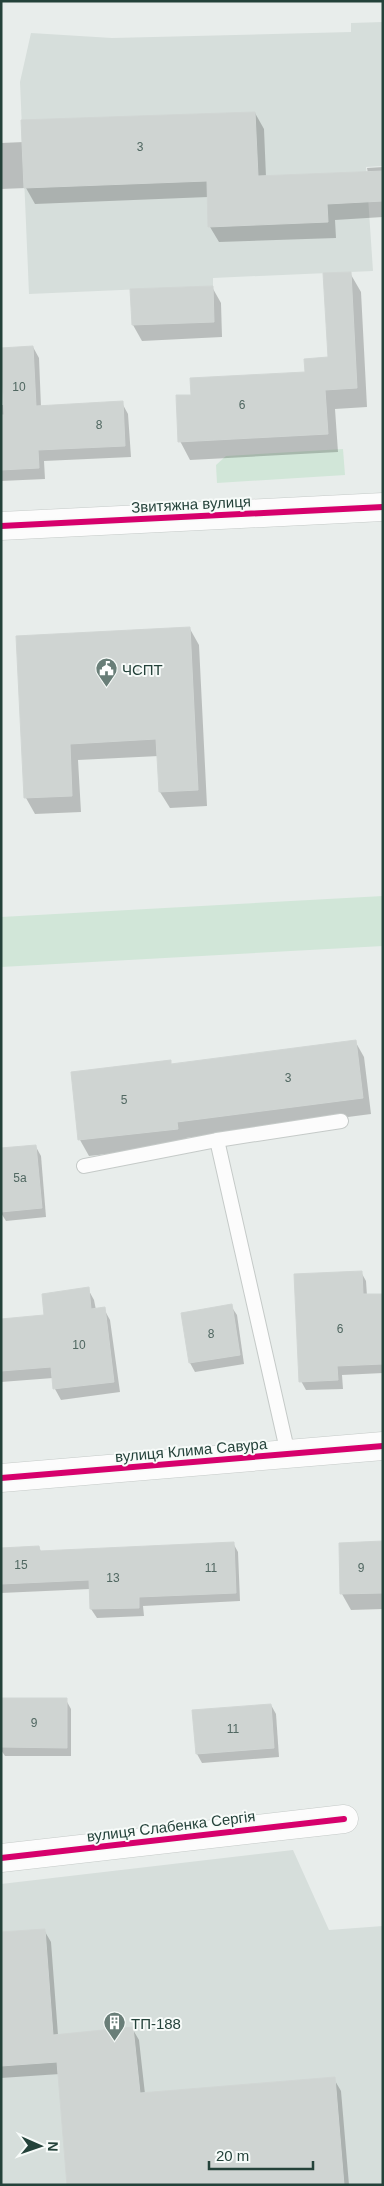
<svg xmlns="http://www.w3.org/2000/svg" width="384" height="2186" font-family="Arial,sans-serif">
  <rect width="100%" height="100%" fill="#e8edeb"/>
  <g fill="#d6dedb">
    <polygon points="383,22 383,166 366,167 373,271 213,278 213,286 29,294 20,82 31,33 112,38 351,32 351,23"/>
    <polygon points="293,1850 329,1930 383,1926 383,2185 1,2185 1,1884"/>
  </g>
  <g fill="#d1e6d8">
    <polygon points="343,449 345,475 217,483 216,465 226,456"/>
    <polygon points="383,896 383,946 1,967 1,917"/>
  </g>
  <g fill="#0003">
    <polygon points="255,113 264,129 266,177 368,173 367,168 383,167 383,217 335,220 336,238 219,242 210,227 208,197 35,204 26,188 1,189 1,143 24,142"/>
    <polygon points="350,273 361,292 367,407 335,409 338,452 190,460 180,441 192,396 306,373 329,358"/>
    <polygon points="212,287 221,303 222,337 142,341 133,325"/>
    <polygon points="33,347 39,358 41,407 122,403 128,414 131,457 44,461 45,479 1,481 1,405 4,405"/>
    <polygon points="190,629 199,645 207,806 170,808 160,792 159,756 78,760 81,812 35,814 26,798 17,637"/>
    <polygon points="355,1041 364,1057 371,1114 186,1138 187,1145 89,1156 80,1140 170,1062 172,1065"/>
    <polygon points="36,1147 41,1156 46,1217 6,1221 1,1213 1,1149"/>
    <polygon points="361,1272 366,1281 367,1296 383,1295 383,1373 342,1375 343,1389 306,1390 301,1381"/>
    <polygon points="88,1289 94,1300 96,1310 104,1309 110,1320 120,1392 61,1400 55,1389 53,1378 1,1382 1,1320 46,1316"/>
    <polygon points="231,1306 237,1315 244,1364 195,1372 190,1363"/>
    <polygon points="233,1543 238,1552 240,1601 143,1606 144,1616 97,1618 91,1609 90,1589 1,1593 1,1549 39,1547 41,1552"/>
    <polygon points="383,1543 383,1609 351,1610 342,1594"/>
    <polygon points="1,1700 66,1700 71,1709 71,1756 5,1756 1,1750"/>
    <polygon points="271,1705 276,1714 279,1757 202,1763 197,1754"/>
    <polygon points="44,1930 51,1942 58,2035 132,2028 139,2040 145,2094 334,2079 341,2091 349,2185 68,2185 60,2074 1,2078 1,1933"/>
  </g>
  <g fill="#cfd4d2" stroke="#d1d6d4">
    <polygon points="255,112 258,176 383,171 383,201 327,204 328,222 208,227 207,181 24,188 21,120"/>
    <polygon points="351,272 357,388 325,390 328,434 178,442 176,395 191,395 190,378 305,372 304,359 328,357 323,273"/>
    <polygon points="213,286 214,322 132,325 130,289"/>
    <polygon points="33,346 36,406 123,401 125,446 38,450 39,468 1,470 1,415 4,415 1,348"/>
    <polygon points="190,627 198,790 159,792 156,739 70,744 72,796 24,798 16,636"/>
    <polygon points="356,1040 363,1098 177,1122 178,1129 78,1140 71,1072 171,1060 171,1064"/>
    <polygon points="36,1145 42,1208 1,1212 1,1148"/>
    <polygon points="362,1271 363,1294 383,1294 383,1364 337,1366 338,1380 299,1382 294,1274"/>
    <polygon points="89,1287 91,1309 105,1307 114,1382 53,1389 51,1367 1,1371 1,1319 44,1315 42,1294"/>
    <polygon points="232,1304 240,1355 189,1363 181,1313"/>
    <polygon points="383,1541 383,1593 340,1594 339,1543"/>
    <polygon points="234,1542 236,1593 139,1597 139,1608 90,1609 89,1580 1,1584 1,1548 39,1546 40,1551"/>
    <polygon points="1,1698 67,1698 67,1748 1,1747"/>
    <polygon points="271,1704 274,1748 196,1754 192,1710"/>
    <polygon points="45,1929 53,2035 133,2027 140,2093 335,2077 344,2185 67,2185 57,2062 1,2066 1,1932"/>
  </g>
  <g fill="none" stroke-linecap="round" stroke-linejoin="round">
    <defs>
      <g id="lane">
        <polyline points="217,1140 288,1454"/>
        <polyline points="84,1166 217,1140 341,1121"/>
      </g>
      <g id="street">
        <polyline points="1,526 383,507"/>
        <polyline points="1,1478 383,1446"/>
        <polyline points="1,1858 344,1819"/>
      </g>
    </defs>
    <use href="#lane" stroke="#c5cac8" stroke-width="16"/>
    <use href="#street" stroke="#c5cac8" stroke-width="29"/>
    <use href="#lane" stroke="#fcfcfc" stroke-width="14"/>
    <use href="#street" stroke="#fcfcfc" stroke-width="28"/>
    <defs>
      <g id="cycleway">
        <polyline points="1,526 383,507"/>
        <polyline points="1,1478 383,1446"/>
        <polyline points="1,1858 344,1819"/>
      </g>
    </defs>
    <use href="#cycleway" stroke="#f7fbf9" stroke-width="9"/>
    <use href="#cycleway" stroke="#d6006c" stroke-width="6"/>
  </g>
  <defs>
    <symbol id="civic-pin" viewBox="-11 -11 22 30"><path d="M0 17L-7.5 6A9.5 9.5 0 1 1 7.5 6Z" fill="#697e78" stroke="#f7fbf9"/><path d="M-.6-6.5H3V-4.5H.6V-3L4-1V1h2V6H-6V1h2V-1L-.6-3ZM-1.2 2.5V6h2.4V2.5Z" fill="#fff"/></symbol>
    <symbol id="building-pin" viewBox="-11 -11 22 30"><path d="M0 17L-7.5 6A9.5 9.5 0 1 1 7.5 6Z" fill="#697e78" stroke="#f7fbf9"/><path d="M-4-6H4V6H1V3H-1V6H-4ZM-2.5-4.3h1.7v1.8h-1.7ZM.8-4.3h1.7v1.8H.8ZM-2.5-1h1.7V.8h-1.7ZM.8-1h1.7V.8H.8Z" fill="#fff"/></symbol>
  </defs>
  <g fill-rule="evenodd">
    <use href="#civic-pin" x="94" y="656" width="25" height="34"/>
    <use href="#building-pin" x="102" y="2010" width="25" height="34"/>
  </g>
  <g text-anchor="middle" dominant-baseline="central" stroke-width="4" stroke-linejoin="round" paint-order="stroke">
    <g font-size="12" fill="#506761">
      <text x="140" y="147">3</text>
      <text x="19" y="387">10</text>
      <text x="242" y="405">6</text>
      <text x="99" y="425">8</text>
      <text x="288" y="1078">3</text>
      <text x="124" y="1100">5</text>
      <text x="20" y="1178">5а</text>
      <text x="340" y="1329">6</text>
      <text x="211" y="1334">8</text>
      <text x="79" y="1345">10</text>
      <text x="21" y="1565">15</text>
      <text x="211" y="1568">11</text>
      <text x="361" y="1568">9</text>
      <text x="113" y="1578">13</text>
      <text x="34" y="1723">9</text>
      <text x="233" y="1729">11</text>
    </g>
    <g font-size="15" fill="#24423a" stroke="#f7fbf9">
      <text transform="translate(191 504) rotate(-3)">Звитяжна вулиця</text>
      <text transform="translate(191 1450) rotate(-5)">вулиця Клима Савура</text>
      <text transform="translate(171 1826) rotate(-7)">вулиця Слабенка Сергія</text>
    </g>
    <g font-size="15" fill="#24423a" stroke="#f7fbf9" text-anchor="start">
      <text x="122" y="669">ЧСПТ</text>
      <text x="131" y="2023">ТП-188</text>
    </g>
  </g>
  <rect width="384" height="2186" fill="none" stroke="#24423a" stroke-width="5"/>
  <g transform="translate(40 2146) rotate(92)" stroke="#f7fbf9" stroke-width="4" paint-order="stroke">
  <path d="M0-4L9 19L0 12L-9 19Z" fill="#24423a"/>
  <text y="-8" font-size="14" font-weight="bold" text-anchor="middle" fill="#24423a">N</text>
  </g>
  <path d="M209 2161v8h104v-8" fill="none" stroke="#24423a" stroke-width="2.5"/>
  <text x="216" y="2161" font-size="15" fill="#24423a" stroke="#f7fbf9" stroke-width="4" paint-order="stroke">20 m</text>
</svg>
